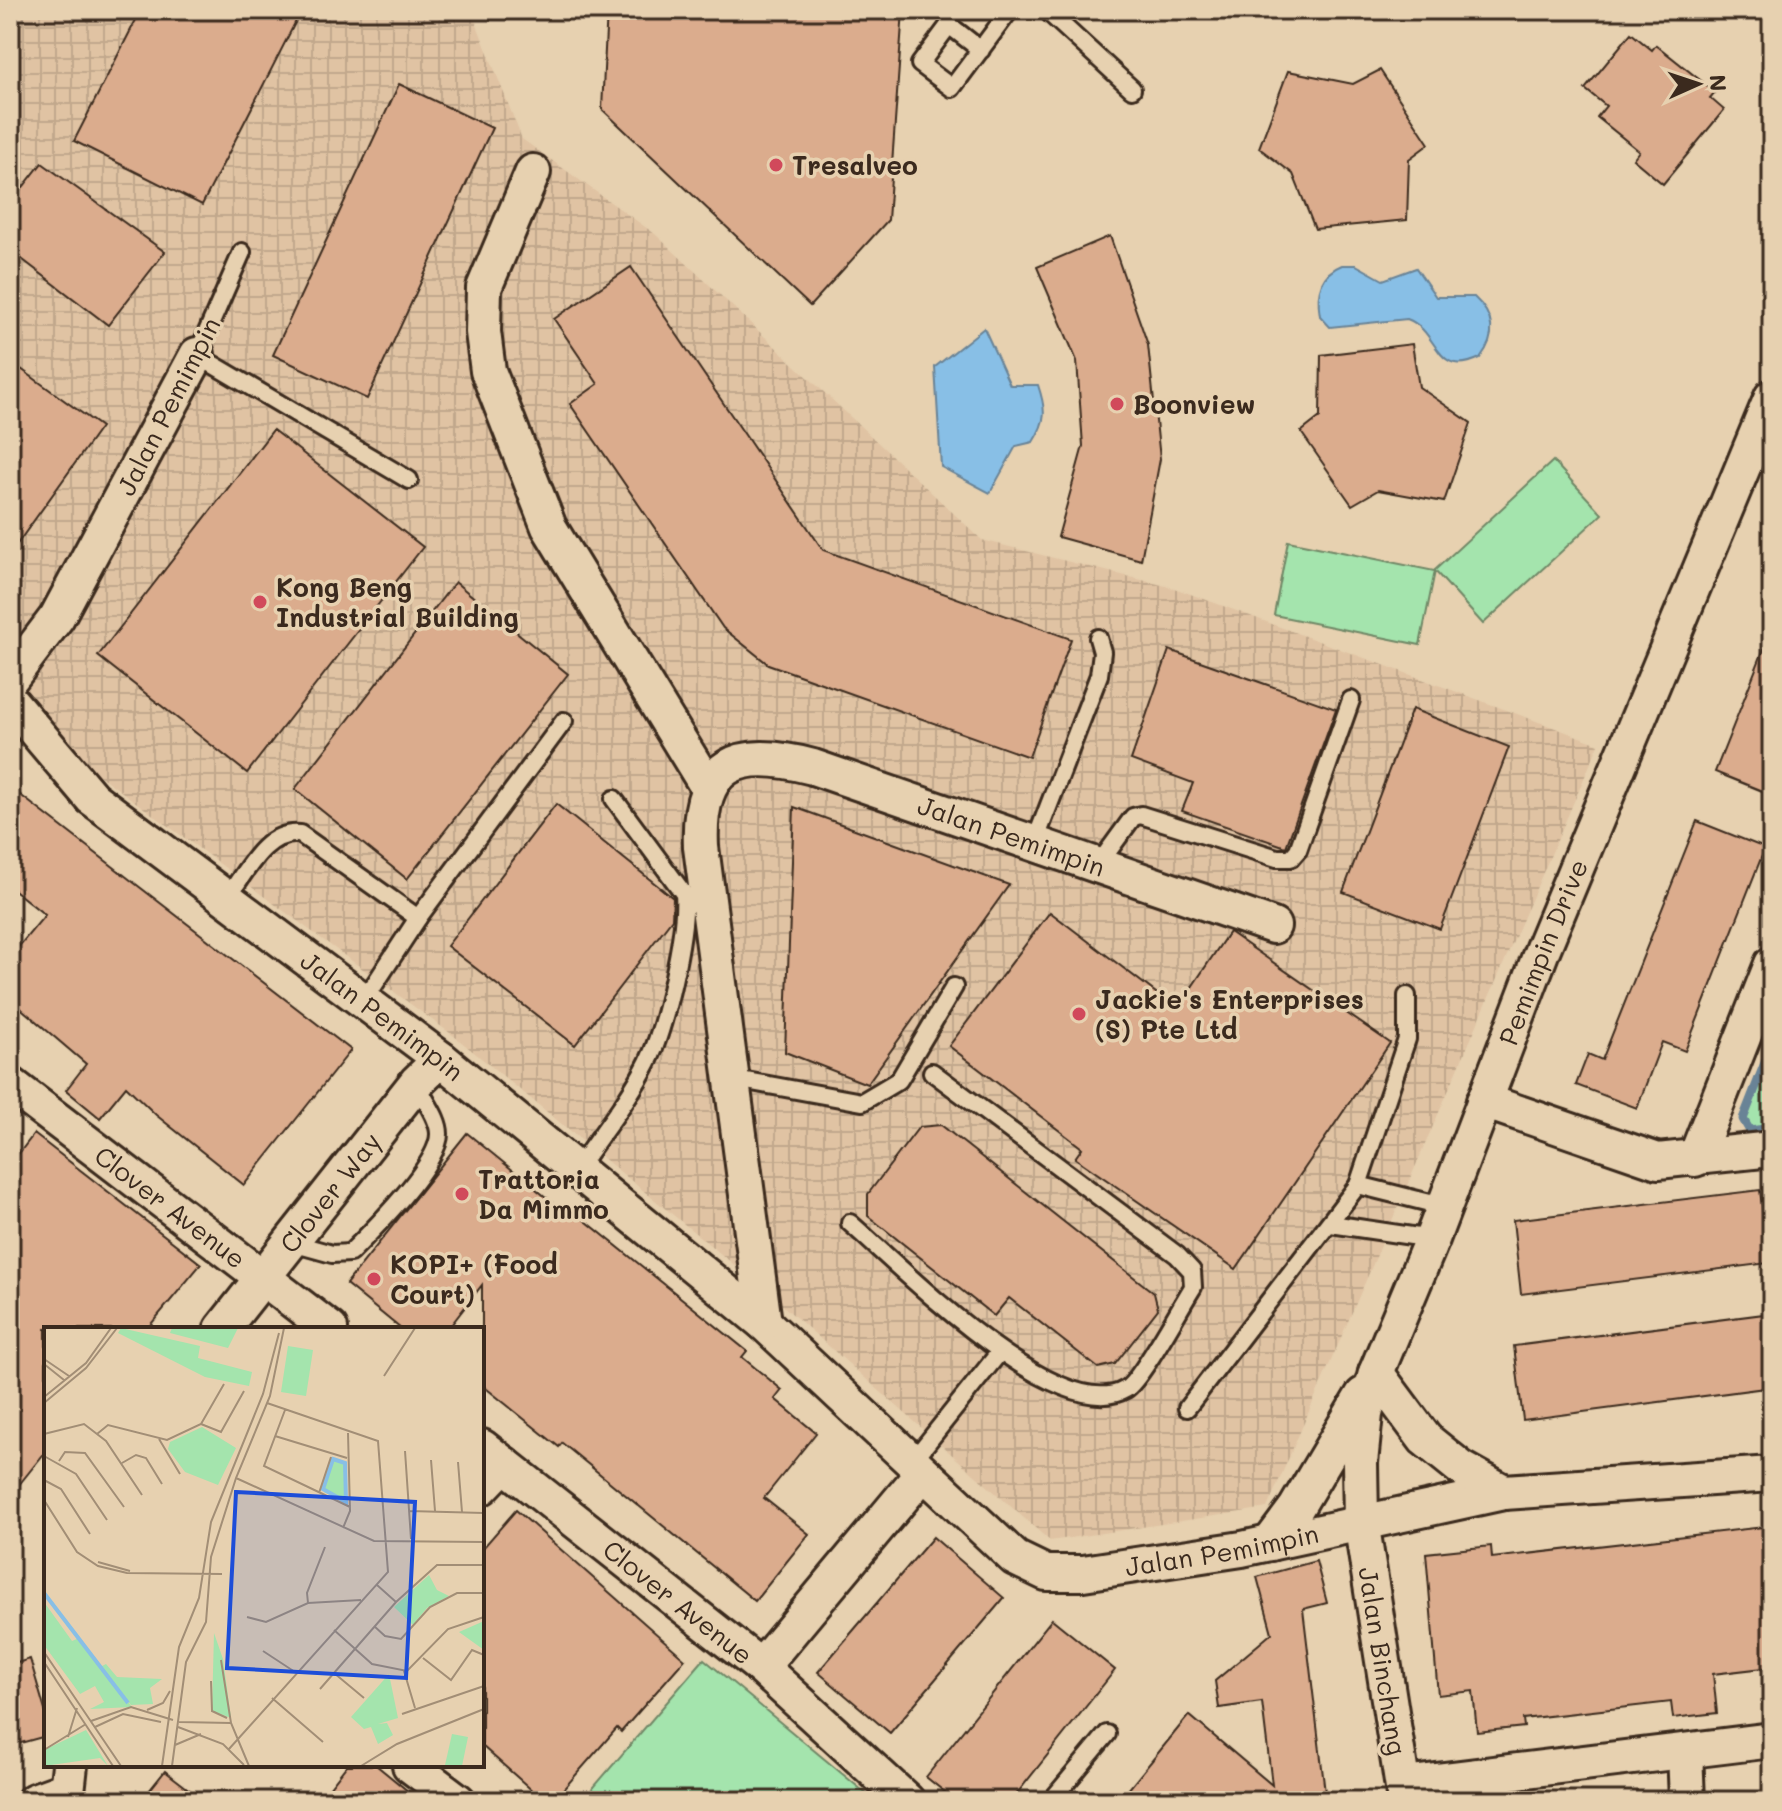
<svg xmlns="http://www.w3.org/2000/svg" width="1782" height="1811" font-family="Mali,sans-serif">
  <defs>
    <pattern id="industrial-grid" width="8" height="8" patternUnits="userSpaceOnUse" patternTransform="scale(2)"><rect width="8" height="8" fill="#e0c3a3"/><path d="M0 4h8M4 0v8" fill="none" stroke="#c1a88c"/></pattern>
  </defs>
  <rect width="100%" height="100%" fill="#e7d1b0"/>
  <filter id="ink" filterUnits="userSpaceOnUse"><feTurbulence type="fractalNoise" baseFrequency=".0125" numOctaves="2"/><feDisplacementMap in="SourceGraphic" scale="16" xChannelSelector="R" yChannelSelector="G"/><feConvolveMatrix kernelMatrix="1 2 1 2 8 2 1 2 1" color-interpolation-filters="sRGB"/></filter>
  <g filter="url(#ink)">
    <polygon fill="url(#industrial-grid)" points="10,10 471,10 522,139 655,234 982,540 1174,588 1599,744 1267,1508 1050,1541 765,1290 454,1036 24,720 10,736"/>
    <g fill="#a4e4ad" stroke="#708766" stroke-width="2">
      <polygon points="1553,461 1602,514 1483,624 1435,571 1420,645 1274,615 1288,541 1434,571"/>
      <polygon points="1772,1045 1772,1128 1750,1131 1743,1119"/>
      <polygon points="704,1659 875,1801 582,1801"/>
    </g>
    <g fill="#88bfe6" stroke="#698396" stroke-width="2">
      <path d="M1342,265H1356L1383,280L1416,268L1436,297H1474C1495,316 1497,336 1480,358C1434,380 1440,331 1407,319L1330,327L1320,316C1316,294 1319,274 1342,265Z"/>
      <path d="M984,328L1010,385H1038C1046,409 1047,420 1033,442L1016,446L990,493L941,467L935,367Z"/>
    </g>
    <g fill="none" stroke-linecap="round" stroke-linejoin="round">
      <polyline stroke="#698396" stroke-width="9" points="1772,1045 1743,1119 1750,1131 1772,1128"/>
    </g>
    <g fill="#dbac8d" stroke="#3b2a1e" stroke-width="2">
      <polygon points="141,10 287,10 296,21 202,205 74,141"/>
      <polygon points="607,10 903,10 888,220 810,306 602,109"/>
      <polygon points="1631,33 1652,50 1656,45 1715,92 1710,98 1724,110 1663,184 1633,159 1639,151 1597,117 1606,106 1585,89"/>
      <polygon points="1380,70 1429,144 1409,159 1407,220 1315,229 1293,174 1259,148 1288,71 1353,84"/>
      <polygon points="399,84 492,128 367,399 273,355"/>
      <polygon points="42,163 165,252 108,325 10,250 10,204"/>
      <polygon points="1110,236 1148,345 1160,459 1141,560 1058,537 1083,446 1077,361 1037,267"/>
      <polygon points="631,267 823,550 1071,639 1029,757 768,664 723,628 570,404 598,384 554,319"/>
      <polygon points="1412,344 1419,387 1471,423 1444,502 1378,490 1352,505 1301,432 1320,417 1321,355"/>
      <polygon points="10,361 101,427 10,554"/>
      <polygon points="273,430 423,547 247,773 98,656"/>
      <polygon points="455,582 568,674 407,879 295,789"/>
      <polygon points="1771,631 1772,632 1772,795 1715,772"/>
      <polygon points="1169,650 1336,709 1286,847 1182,811 1193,783 1131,760"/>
      <polygon points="1412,709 1509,747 1440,929 1343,892"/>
      <polygon points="10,787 351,1050 244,1185 156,1115 126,1086 100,1118 66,1090 86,1064 10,999 10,957 45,915 10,887"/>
      <polygon points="556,804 673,898 672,919 575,1045 447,946"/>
      <polygon points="794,807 1009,885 867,1084 785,1052"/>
      <polygon points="1697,821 1765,848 1685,1051 1662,1042 1637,1108 1576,1085 1588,1054 1602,1060"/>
      <polygon points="1050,912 1177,1009 1229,932 1390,1043 1236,1269 1075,1158 1082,1148 949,1046"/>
      <polygon points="941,1125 1154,1293 1158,1309 1115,1364 1098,1368 1009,1298 994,1316 868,1216 868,1194 919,1127"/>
      <polygon points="467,1133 573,1219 577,1214 747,1351 742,1357 782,1390 775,1399 816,1433 764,1498 809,1534 755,1601 562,1443 559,1447 482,1385 482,1285 448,1329 401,1329 346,1284"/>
      <polygon points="34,1134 201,1264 147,1329 46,1329 46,1451 10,1496 10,1165"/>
      <polygon points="1760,1190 1769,1263 1521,1294 1513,1220"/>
      <polygon points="1772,1313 1772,1387 1523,1420 1514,1346"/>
      <polygon points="516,1510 685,1659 621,1732 617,1728 553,1801 544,1801 482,1746 482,1549"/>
      <polygon points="1772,1526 1772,1667 1713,1674 1717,1713 1673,1718 1671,1702 1523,1719 1524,1727 1477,1732 1473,1691 1438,1695 1426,1553 1491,1546 1492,1558"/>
      <polygon points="933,1537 1004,1598 890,1733 818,1672"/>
      <polygon points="1316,1561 1327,1603 1303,1609 1326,1801 1119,1801 1189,1715 1272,1785 1262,1702 1219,1708 1215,1681 1272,1633 1257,1577"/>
      <polygon points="1052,1619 1115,1670 1011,1801 956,1801 926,1777"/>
      <polygon points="30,1659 46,1714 46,1736 10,1746 10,1665"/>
      <polygon points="347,1765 376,1765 420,1801 319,1801"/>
      <polygon points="165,1771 204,1801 141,1801"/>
    </g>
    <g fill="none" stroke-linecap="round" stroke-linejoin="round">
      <defs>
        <g id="lane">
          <polyline points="1046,10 1132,89"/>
          <polyline points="981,50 949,25 920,64 952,88 1010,10"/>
          <polyline points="242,252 197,355 409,480"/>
          <polyline points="1034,844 1099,675 1102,652 1098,638"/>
          <polyline points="1098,865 1133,817 1141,815 1277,858 1291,858 1298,850 1351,700"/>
          <path d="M226,899C246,873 263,831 300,834L418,918"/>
          <polyline points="363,1002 418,918 564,721"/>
          <polyline points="730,1078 862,1102 899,1080 954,987"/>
          <path d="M576,1171C599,1136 629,1100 648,1062C665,1028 687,931 684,894L614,799"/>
          <polyline points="1358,1185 1442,1206"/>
          <path d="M850,1223C900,1266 1059,1429 1126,1389C1141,1380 1180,1307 1193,1287L1192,1271L1177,1255L932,1072"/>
          <polyline points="1331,1224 1432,1239"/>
          <path d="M292,1243L332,1254L350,1253C372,1231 439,1164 439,1134C439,1117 423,1100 417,1083"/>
          <polyline points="1187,1408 1358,1185 1407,1039 1407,996"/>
          <polyline points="911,1463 999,1353"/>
          <polyline points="1051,1801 1107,1734"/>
        </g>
        <g id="street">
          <polyline points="533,172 484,288 483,332 488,371 549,527 707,786"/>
          <polyline points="10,679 57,617 197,355"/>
          <path id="s1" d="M10,701L92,798L441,1059L764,1323L1015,1558L1046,1573H1083L1242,1549L1504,1492L1772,1474"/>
          <path id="s2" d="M10,1084L330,1329"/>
          <polyline points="1484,1101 1658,1161 1772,1149"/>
          <polyline points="1695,1159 1772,964"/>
          <path id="s3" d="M764,1323L701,847C697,762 737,747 813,767L1273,926"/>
          <path id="s4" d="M222,1329L417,1082L441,1059"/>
          <polyline points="1376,1373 1425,1439 1461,1468 1504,1492"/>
          <path id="s5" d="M482,1447L761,1667L907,1801"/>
          <polyline points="482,1487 504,1464"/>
          <polyline points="1270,1543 1296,1508 1363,1395"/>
          <polyline points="761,1667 922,1474"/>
          <polyline points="1685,1751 1687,1801"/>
          <polyline points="410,1765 458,1801"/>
          <polyline points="1403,1785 1772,1740"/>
          <polyline points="34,1801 67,1789"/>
          <polyline points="66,1801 70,1765"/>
          <path id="s6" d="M1405,1801L1361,1521L1360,1463L1365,1414L1376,1373L1432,1239L1543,948L1772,397"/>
        </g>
      </defs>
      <use href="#lane" stroke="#3b2a1e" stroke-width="22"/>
      <use href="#street" stroke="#3b2a1e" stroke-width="40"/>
      <use href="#lane" stroke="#e7d1b0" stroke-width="16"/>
      <use href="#street" stroke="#e7d1b0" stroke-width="34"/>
    </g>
  </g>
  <g fill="#d1495b" stroke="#e7d1b0" stroke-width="3">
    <circle cx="776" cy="165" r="8"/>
    <circle cx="1117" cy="404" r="8"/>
    <circle cx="260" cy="602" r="8"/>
    <circle cx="1079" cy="1014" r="8"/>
    <circle cx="462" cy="1194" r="8"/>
    <circle cx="374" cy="1279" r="8"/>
  </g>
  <g text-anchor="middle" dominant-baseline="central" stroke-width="7" stroke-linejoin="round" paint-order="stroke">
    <g font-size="26" font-weight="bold" fill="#3b2a1e" stroke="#e7d1b0" text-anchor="start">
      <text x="792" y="165">Tresalveo</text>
      <text x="1133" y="404">Boonview</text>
      <text x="276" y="587">Kong Beng<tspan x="276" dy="30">Industrial Building</tspan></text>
      <text x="1095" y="999">Jackie's Enterprises<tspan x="1095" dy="30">(S) Pte Ltd</tspan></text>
      <text x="478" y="1179">Trattoria<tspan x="478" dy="30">Da Mimmo</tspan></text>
      <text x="390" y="1264">KOPI+ (Food<tspan x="390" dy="30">Court)</tspan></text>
    </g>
    <g font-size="26" fill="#3b2a1e" stroke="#e7d1b0">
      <text transform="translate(168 406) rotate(-63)">Jalan Pemimpin</text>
      <text stroke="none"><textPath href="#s3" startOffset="866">Jalan Pemimpin</textPath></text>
      <text stroke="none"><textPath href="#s6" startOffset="886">Pemimpin Drive</textPath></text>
      <text stroke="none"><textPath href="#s1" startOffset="490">Jalan Pemimpin</textPath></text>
      <text stroke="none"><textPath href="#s4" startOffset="174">Clover Way</textPath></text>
      <text stroke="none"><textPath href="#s2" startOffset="202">Clover Avenue</textPath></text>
      <text stroke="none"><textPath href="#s1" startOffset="1536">Jalan Pemimpin</textPath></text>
      <text stroke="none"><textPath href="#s5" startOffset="250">Clover Avenue</textPath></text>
      <text transform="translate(1383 1661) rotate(81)">Jalan Binchang</text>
    </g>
  </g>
  <g transform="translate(44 1327)">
    <rect width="440" height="440" fill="#e7d1b0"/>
    <path d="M77,1L156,19L154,31L208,45L205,59L161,50L74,6ZM128,1H194L184,21L126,6ZM0,275L28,314L33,312L88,380L46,382L60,375L51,359L36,367L0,318ZM42,403L64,439L56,431L0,439V423Z" fill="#a4e4ad"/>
    <path d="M244,19L269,23L262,69L237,65ZM158,100L192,121L174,158L141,145L124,122L126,115ZM287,133L301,136L302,175L280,165ZM385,248L393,263L405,269L383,281L369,298L350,280ZM440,294V323L415,305ZM170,306L179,332L187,391L168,384ZM62,337L73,350L118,352L106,361L109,377L87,378L56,340ZM345,347L354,391L334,397L343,396L349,408L334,417L327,400L320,402L307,390ZM408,407L424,410L418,439L401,438Z" fill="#a4e4ad"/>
    <path fill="none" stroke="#88bfe6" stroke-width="4" d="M289,132L301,136L302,175L279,162ZM0,266L84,376"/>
    <path fill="none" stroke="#a28e76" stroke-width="2" d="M0,32L25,49M0,37L20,53M340,49L371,1M0,70L42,36L67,1M0,76L42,41L73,1M241,83L220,139L306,180M157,97L177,105L200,64M0,107L40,97L62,114L98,168M53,107L64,98L123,113L157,97L180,57M231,109L303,131M115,112L136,147M361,124L367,212M0,129L32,147L63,193M387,133L391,184M15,134L21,125L41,126L80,180M414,135L418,185M78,136L92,128L102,131L118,157M192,151L330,214L440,215M0,153L17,162L46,207M275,166L287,130M0,173L33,225L54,239L83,246L178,247M365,184L440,186M299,201L306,184L304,106M54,235L86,244M333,258L352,275M264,276L263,266L281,220M203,290L222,295L264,276L317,273M330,299L341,309L357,312L386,280L413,266H440M290,303L328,337L363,344L404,302L440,290M219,324L251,345M0,325L77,439M379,331L407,353L428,323L440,328M177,333L187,396L205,439M0,335L69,439M360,344L371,381M290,346L320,371M167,354L168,384L183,391M276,362L352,275L393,238H440M228,371L279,415M103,383L119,376L126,364M358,387L440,359M47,394L87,380L129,393M135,395L187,396M51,400L79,387L117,395M134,400L179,417L200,438M24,410L33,381M131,418L157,407M185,422L344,245L334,114L223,76M0,423L42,397M118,439L135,320L155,271L167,195L219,67L235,6M128,439L142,335L162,295L167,230L192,151L226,69L240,1M317,439L353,417L440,382"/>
    <path fill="#1d4ed8" fill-opacity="0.15" stroke="#1d4ed8" stroke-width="4" d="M192,165L371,175L362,351L183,341Z"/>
    <rect width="440" height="440" fill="none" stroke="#3b2a1e" stroke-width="4"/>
  </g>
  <rect width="1782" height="1811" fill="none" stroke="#e7d1b0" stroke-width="40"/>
  <rect x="20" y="20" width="1742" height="1771" fill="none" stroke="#3b2a1e" stroke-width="3" filter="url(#ink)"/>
  <g transform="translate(1698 84) rotate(87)" stroke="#e7d1b0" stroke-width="6" paint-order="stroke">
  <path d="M0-6L14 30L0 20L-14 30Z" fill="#3b2a1e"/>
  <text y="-12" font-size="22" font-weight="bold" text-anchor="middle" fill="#3b2a1e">N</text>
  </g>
</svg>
